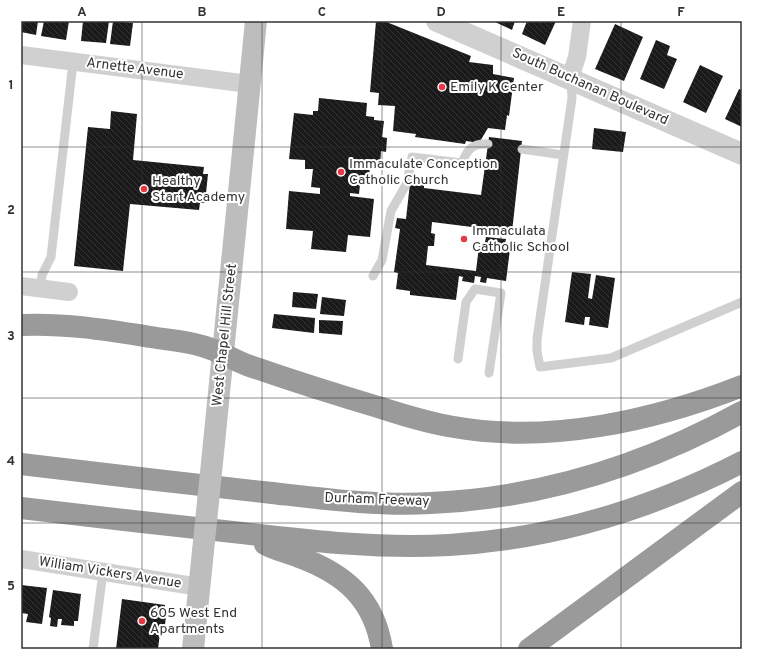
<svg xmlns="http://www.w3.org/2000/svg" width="763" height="670" font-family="Overpass,sans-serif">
  <defs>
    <pattern id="building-back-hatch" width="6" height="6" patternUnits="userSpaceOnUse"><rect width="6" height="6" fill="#1a1a1a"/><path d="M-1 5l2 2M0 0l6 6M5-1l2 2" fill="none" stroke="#333"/></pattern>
  </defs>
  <rect width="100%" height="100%" fill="#fff"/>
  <g fill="url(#building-back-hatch)">
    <polygon points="21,21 38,21 36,35 21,32"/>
    <polygon points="44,21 69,21 66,40 41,36"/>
    <polygon points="83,21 109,21 106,43 81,41"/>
    <polygon points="113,21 133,23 130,46 110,44"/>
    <polygon points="376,21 384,21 471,56 469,62 493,65 493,74 514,78 509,116 507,115 505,130 488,128 479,143 466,141 465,144 415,137 416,134 393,131 395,106 378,105 379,93 370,92"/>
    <polygon points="493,21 515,21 512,30"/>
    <polygon points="527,21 556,21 545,45 522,34"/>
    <polygon points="615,24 643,37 624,81 595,69"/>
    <polygon points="656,40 670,46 667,55 677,59 664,89 640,79"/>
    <polygon points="700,65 723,76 706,113 683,102"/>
    <polygon points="739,89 742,90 742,127 725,119"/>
    <polygon points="319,98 367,103 366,116 374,117 374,120 384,121 382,137 387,138 386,152 381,151 380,167 370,167 369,176 361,175 359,194 350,193 350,196 374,199 370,237 348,235 346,252 311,249 313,231 286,229 289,191 320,194 320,188 311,187 313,169 305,169 305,160 289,159 294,113 313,115 313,111 318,111"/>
    <polygon points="111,111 137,114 133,160 204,167 203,174 208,174 205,203 200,203 199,210 130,204 123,271 74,266 88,127 110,129"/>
    <polygon points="594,128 626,132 623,152 592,149"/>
    <polygon points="489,137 522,141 512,232 432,222 431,233 435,234 434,246 428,246 426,265 476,271 479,246 484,247 486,237 506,239 504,249 510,249 506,281 487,278 486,283 480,282 481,277 475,276 474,283 462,281 463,277 459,276 456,300 410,295 410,291 396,289 398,273 394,272 400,229 395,228 397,218 406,219 410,183 424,185 424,188 481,195"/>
    <polygon points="572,272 591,274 588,298 592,299 596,275 615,278 608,328 589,325 590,317 585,317 584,325 565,322"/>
    <polygon points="293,292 318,294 316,309 292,307"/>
    <polygon points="322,297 346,300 344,316 320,314"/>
    <polygon points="274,314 315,318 314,333 272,328"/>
    <polygon points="319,320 343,321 342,335 319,333"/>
    <polygon points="21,585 47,588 42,624 26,622 28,614 21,613"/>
    <polygon points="53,590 81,594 78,621 74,621 74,626 61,625 62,619 58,619 57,627 50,626 51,618 49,617"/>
    <polygon points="122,599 165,605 165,608 167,608 164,633 160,633 158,649 116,649"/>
  </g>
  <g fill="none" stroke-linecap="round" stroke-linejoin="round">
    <g stroke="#d0d0d0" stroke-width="9">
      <polyline points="571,79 572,98 537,339 537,351 540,367 611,358 742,302"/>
      <polyline points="522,149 563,155"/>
      <path d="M373,276L382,260L391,211L407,183L412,157L462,163C467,150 472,143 488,144"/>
      <polyline points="40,289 42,275 51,257 73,62"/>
      <polyline points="458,359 466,302 475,289 501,293 489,373"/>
      <polyline points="93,649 103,572"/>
    </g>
    <g stroke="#d0d0d0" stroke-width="18">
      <polyline points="21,55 249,84"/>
      <polyline points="570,78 577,57 582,21"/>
      <polyline points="21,286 69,292"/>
      <polyline points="21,559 200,587"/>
    </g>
    <polyline stroke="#d0d0d0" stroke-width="22" points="437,21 742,154"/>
    <g stroke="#bdbdbd" stroke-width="22">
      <polyline points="214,443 256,21"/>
      <polyline points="193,649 203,551"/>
    </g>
    <g stroke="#9a9a9a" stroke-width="22">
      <path d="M21,325C65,323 107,330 151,337C167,340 186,341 202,346C218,350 231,359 247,365C290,380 334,394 378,407C403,415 428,423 454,427C549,444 653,421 742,386"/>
      <path d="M21,464C105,474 188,484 272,493C325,499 378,506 431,503C543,498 644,466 742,412"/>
      <path d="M21,508C95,517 168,525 242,533C311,541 379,549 449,545C551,539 651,509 742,462"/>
      <path d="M265,544C275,550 288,552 299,557C345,574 374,599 382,649"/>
      <polyline points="529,649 742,492"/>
    </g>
    <polyline stroke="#bdbdbd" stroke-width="22" points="203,551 214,443"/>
  </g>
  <path fill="none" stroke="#333" stroke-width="1" stroke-opacity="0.55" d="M142,21V649M262,21V649M382,21V649M501,21V649M621,21V649M21,147H742M21,272H742M21,398H742M21,523H742"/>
  <g fill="#e63946" stroke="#fff" stroke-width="1.5">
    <circle cx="442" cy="87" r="4"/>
    <circle cx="341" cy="172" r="4"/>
    <circle cx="144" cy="189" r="4"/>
    <circle cx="464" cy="239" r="4"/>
    <circle cx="142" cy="621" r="4"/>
  </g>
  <g text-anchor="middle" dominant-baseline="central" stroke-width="4" stroke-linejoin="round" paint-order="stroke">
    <g font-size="14" fill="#333" stroke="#fff">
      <text transform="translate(135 69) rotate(7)">Arnette Avenue</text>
      <text transform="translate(590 87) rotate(24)">South Buchanan Boulevard</text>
      <text transform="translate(225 335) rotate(-84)">West Chapel Hill Street</text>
      <text transform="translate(377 500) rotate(2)">Durham Freeway</text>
      <text transform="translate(110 573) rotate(9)">William Vickers Avenue</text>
    </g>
    <g font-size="14" fill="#333" stroke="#fff" text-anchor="start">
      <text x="450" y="87">Emily K Center</text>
      <text x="349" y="164">Immaculate Conception<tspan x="349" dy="16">Catholic Church</tspan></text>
      <text x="152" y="181">Healthy<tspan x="152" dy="16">Start Academy</tspan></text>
      <text x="472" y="231">Immaculata<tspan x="472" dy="16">Catholic School</tspan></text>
      <text x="150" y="613">605 West End<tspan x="150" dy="16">Apartments</tspan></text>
    </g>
  </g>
  <rect width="763" height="670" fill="none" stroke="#ffffff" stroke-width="44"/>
  <rect x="22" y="22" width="719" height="626" fill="none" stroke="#333" stroke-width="1.5"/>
  <g font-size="13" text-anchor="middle" font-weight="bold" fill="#333">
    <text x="82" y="16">A</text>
    <text x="202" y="16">B</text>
    <text x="322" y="16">C</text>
    <text x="441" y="16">D</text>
    <text x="561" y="16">E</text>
    <text x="681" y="16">F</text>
    <text x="11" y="89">1</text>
    <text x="11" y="214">2</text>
    <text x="11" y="340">3</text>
    <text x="11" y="465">4</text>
    <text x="11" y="590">5</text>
  </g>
</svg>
